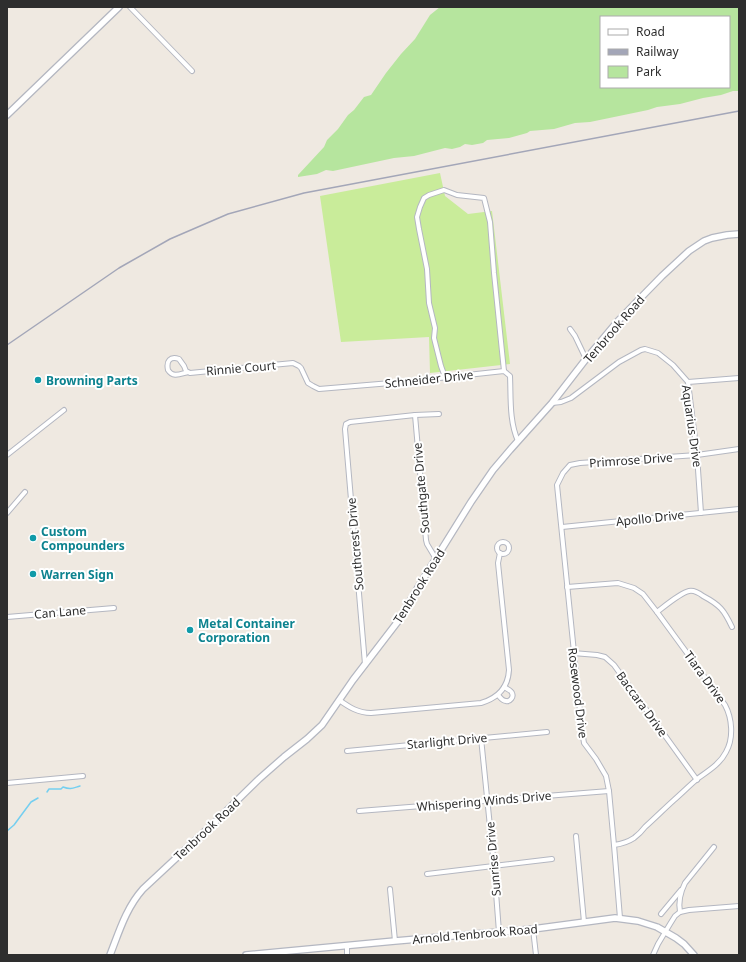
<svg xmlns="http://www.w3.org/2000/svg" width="746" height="962" font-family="'Noto Sans',sans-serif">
  <rect width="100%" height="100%" fill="#efe9e1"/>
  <path fill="#b6e59e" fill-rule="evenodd" d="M440,7H739V91H733L721,95L703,98L680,104L657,107L648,110L590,122L575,123L554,129L530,131L527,133L509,138L487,140L483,143L472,145L465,144L460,147L452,149L445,148L414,156L394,158L333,171L326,170L317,174L298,177V175L324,147L327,140L338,129L348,115L354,110L364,97L371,95L386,73L401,54L415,39L430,15ZM601,17H729V87H601Z"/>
  <polygon fill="#c9ec9a" points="440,173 445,196 468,214 492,211 510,364 430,373 429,337 341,342 320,196"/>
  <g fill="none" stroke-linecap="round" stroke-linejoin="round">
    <g stroke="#75cff0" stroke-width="1.5">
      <path d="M47,792L49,789H61L63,787C71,790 73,788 80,786"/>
      <polyline points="7,831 14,825 31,802 38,798"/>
    </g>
    <defs>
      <g id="street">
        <polyline points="130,7 192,71"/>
        <polyline points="570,329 575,336 586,359"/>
        <path d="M188,372C180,374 173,378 168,370C166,361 170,356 179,359L184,366L186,371L190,373L293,363L299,366L301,368L308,383L313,386L319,389L403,382L504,371L510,376C511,397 509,421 518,441"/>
        <polyline points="445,377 441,366 434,338 435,328 429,303 427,269 419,229 417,217 420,207 424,198 429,195 444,190 457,195 484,198 490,222 494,273 504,371"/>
        <polyline points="688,382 739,378"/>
        <polyline points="552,403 561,402 571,398 619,362 641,350 645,349 658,353 673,365 688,382 697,455 701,513"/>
        <polyline points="415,415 426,540 427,544 436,559"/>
        <polyline points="7,455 64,410"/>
        <polyline points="7,513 25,492"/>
        <polyline points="562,527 739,509"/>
        <circle cx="503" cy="548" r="6"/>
        <path d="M567,587L618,583L634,588L643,594L657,612L725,705C732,718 734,738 726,752C720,764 708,771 697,779C689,786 682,793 674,800C664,809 655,818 645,827C642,831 638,835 634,838C628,842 621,844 614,845"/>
        <path d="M657,612C665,606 680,593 689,591C694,590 699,593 703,596C720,605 724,610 732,627"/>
        <polyline points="7,617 114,608"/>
        <polyline points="573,653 597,655 605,657 614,665 697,780"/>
        <polyline points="365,664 345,429 346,424 350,422 415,415 439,414"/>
        <path d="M498,695C500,697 502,701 506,701C510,702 514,697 512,693C511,690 507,689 504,687"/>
        <path d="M339,700C349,707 358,713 371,713L481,703C498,698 508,688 509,670L498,563L500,553"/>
        <polyline points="481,738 494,866 499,932"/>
        <polyline points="347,751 547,732"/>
        <polyline points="7,783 83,776"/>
        <polyline points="359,811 609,791"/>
        <polyline points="576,836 584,922"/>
        <polyline points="427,874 552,859"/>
        <polyline points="390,889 395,941"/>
        <path d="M680,912C678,901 680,893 685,883L714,847"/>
        <polyline points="661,914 681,890"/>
        <polyline points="620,918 614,845 609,791 606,776 596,759 584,743 582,731 557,485 563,473 570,465 580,463 697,455 739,449"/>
        <polyline points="533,929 536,955"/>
        <polyline points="347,946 347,955"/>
        <polyline points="653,955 658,944 670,924 675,916 680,912 689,910 739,906"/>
      </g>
      <g id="secondary">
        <polyline points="7,115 119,7"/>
        <path d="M110,955C119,932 126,908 143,889L216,821L259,779L284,757L307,739L322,725L353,680L399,620L420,584L471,502L493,470L510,450L552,403L586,359L617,322L662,276L689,251L704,241L712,238L727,235L739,234"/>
        <polyline points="246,955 395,941 533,929 615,918 638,921 657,927 676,938 684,944 694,955"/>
      </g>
    </defs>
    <use href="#street" stroke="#b4b7c1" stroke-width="6"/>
    <use href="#secondary" stroke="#b4b7c1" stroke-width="8"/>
    <use href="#street" stroke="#fff" stroke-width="4"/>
    <use href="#secondary" stroke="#fff" stroke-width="5.5"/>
    <polyline stroke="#a3a6b8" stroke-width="1.5" points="7,345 119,268 170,239 228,214 304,193 739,111"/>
  </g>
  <g fill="#0f9aa8" stroke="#fff" stroke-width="1.5">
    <circle cx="38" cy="380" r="4"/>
    <circle cx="33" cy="538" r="4"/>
    <circle cx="33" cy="574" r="4"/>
    <circle cx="190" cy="630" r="4"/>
  </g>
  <g text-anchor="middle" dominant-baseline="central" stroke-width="4" stroke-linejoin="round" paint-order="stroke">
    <g font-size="12" fill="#2e2e2e" stroke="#fff">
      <text transform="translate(614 329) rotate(-49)">Tenbrook Road</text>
      <text transform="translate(241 368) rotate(-5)">Rinnie Court</text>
      <text transform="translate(429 379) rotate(-6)">Schneider Drive</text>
      <text transform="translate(692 426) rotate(82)">Aquarius Drive</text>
      <text transform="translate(631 460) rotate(-4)">Primrose Drive</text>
      <text transform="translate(421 488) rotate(-95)">Southgate Drive</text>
      <text transform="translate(650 518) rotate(-6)">Apollo Drive</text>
      <text transform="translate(355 544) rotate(-95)">Southcrest Drive</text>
      <text transform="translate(419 586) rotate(-58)">Tenbrook Road</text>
      <text transform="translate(60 612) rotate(-5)">Can Lane</text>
      <text transform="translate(705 677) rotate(54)">Tiara Drive</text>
      <text transform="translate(578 693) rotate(83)">Rosewood Drive</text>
      <text transform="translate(642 704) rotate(54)">Baccara Drive</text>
      <text transform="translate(447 741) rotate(-5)">Starlight Drive</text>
      <text transform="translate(484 801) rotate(-5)">Whispering Winds Drive</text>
      <text transform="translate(207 829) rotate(-43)">Tenbrook Road</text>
      <text transform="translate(493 859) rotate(-95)">Sunrise Drive</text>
      <text transform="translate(475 934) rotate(-5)">Arnold Tenbrook Road</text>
    </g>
    <g font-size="12" font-weight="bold" fill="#0d838f" stroke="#fff" text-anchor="start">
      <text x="46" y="380">Browning Parts</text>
      <text x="41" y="531">Custom<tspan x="41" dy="14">Compounders</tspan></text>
      <text x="41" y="574">Warren Sign</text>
      <text x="198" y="623">Metal Container<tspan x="198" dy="14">Corporation</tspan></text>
    </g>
  </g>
  <rect width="746" height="962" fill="none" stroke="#2e2e2e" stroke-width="16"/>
  <rect x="600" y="16" width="130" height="72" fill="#ffffff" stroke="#ababab"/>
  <rect x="608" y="29" width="20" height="6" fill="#ffffff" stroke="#ababab"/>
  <text x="636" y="36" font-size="12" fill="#2e2e2e">Road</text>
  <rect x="608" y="49" width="20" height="6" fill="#a3a6b8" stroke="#ababab"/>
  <text x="636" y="56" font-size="12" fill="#2e2e2e">Railway</text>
  <rect x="608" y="66" width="20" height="12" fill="#b6e59e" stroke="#ababab"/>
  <text x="636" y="76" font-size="12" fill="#2e2e2e">Park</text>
</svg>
